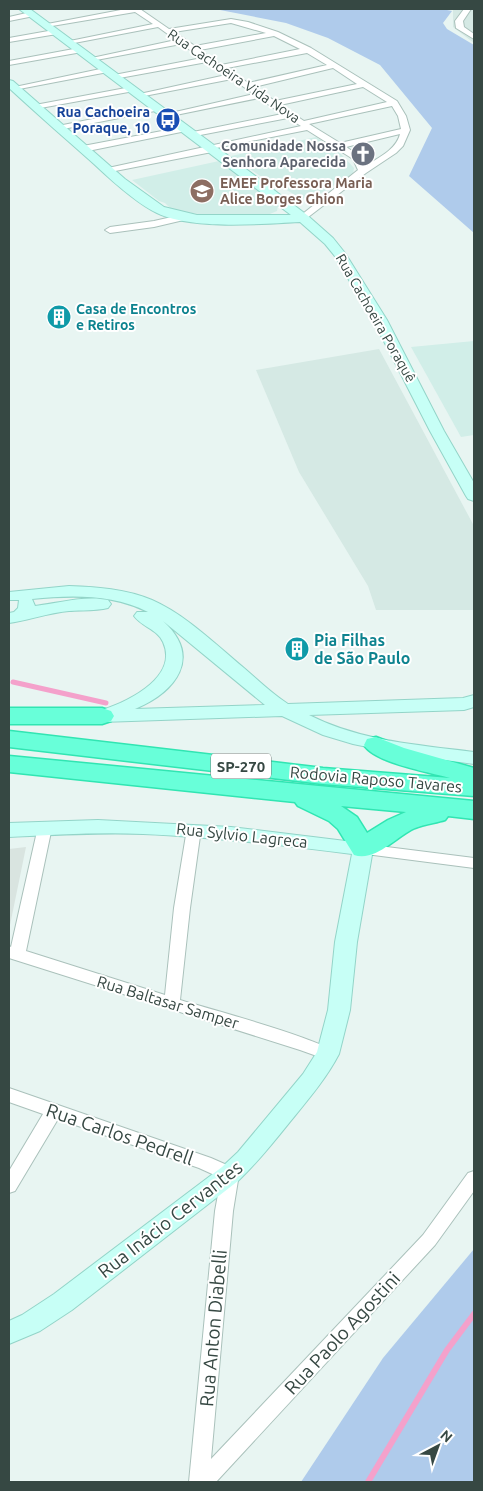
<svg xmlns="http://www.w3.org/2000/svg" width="483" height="1491" font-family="Ubuntu,sans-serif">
  <rect width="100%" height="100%" fill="#e8f5f2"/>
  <g fill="#d5e9e4">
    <polygon points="447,9 474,9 474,43 453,27 453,10"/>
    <polygon points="379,349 474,526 474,610 376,610 368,586 299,472 256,370"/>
  </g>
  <polygon fill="#d9e4e0" points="26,847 9,930 9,931 9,849"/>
  <g fill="#d1eee8">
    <polygon points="316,137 341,154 354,168 353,174 311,199 300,198 275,183 272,184 231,156"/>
    <polygon points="219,161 278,205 277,211 265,216 198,214 178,211 170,208 165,203 159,201 132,180"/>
    <polygon points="474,341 474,435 461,437 411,347"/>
  </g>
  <g fill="#afcbeb">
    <polygon points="215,9 442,9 452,11 443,23 447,29 474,45 474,233 409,176 432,128 380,65 328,38 286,23"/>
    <polygon points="474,1249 474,1482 301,1482 383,1358"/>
  </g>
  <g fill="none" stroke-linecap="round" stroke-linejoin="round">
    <polyline stroke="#f4a1cb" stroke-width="5" points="13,682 106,703"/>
    <polyline stroke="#f4a1cb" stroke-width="6" points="368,1482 447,1350 474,1314"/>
    <defs>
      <g id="street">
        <path d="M126,9H140L169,29L231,19L248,22L278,32L311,48L397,101L406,116L410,130L403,146L396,153L366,173L303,221L300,220V216L358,170L353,159L307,130L216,148L212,152L105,173V169L108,168L301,126L288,118L190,137L189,135L193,132L282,114L259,98L166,117L162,115L254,94L232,79L139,97L135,95L226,75L207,62L114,79L110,77L114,75L202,58L181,44L91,61L87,59L176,40L158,27L69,44L65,42L153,24L135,12L46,27L42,25ZM231,23L266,33L195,46L174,32ZM274,36L300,49L221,65L200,50ZM307,53L327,65L248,83L227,68ZM333,68L357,84L275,101L254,87ZM363,87L387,102L304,121L280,105ZM392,106L398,116L401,129L340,143L309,124ZM400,134C396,150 378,158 365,166L360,156L346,147Z"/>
        <polygon points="464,9 471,9 463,21 464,27 474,34 474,39 456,28 455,21"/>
        <polygon points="31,12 35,14 34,16 9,21 9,17"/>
        <polygon points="54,30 57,30 57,34 9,42 9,38"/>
        <polygon points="79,48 83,50 82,52 9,65 9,61"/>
        <polygon points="105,68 109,70 108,72 14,90 10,88"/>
        <polygon points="131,87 135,89 134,91 35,109 31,107 35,105"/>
        <polygon points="157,106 160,106 160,110 58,130 54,128 58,126"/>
        <polygon points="183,127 187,129 186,131 83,152 79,149 83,146"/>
        <polygon points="185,214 190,217 188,219 154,227 110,233 105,230 110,227 154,221"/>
        <path d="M45,822L50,824L52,827L26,951L165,995L174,908L187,829L189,826H199L201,829L190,908L180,1000C203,1007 329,1041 336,1054L334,1058L328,1060L300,1050L9,958V946L11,947L38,827L40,824Z"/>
        <polygon points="363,844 474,858 474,868 358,853 356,849 358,845"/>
        <polygon points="9,1088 211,1158 236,1169 239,1174 233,1211 211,1459 423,1235 468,1173 474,1171 474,1191 435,1245 216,1482 189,1482 215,1211 221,1178 199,1168 58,1119 15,1191 9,1193 9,1171 43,1114 9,1102"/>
      </g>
      <g id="secondary">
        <path d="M19,9H30L214,145L307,215L333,238L345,253L387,320L444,431L474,483V501L468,499L466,496L430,431L373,320L334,255L325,244L300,222C261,224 192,230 157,213C136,203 111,180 94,164C66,139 37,114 9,88V80L13,81L125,179L164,207L197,215H291Z"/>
        <path d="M69,586C97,587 126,589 152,600C186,615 215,644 244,668C258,680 272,694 288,704L463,698L474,695V707L464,710L309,715C360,741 419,745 474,752V764L401,754L353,744L323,735L282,716L102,722L95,720L93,716L95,712C122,705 180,679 163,642C157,629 142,627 134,616L137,612H148C112,594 71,595 32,599L35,606C58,603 86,595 108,600L111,604L108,608C95,611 82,610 69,611C48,613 29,620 9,623V613L14,612L18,608L19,600H9V592ZM163,621L265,705L135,709C176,692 203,657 163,621Z"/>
        <path d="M98,820L231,827L370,844L373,849L357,942L350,1010L339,1054C326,1079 307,1101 289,1123C273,1143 257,1163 238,1181L72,1310L40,1331L9,1344V1321L22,1315L54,1294L222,1167L238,1152L303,1074L317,1052L328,1010L335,942L352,854C282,845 213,837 143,834C98,832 53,835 9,837V823Z"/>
      </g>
      <g id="highway">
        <polygon points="9,708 102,708 111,711 114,716 111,721 102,724 9,724"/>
        <path d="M9,731L323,768L450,778C429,772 375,763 364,745L367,739L376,737L404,748L474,768V796L323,784L9,747Z"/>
        <path d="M9,756L474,801V819L448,816L445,820C435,823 425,824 415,828C395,837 376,862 354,855L338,829L329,821L298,806L295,802L9,772ZM341,806L406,812L388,820L367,833L357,817Z"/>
      </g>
    </defs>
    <use href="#street" stroke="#aac1bb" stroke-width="2"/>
    <use href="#secondary" stroke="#93d4c8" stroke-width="2"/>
    <use href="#highway" stroke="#31e5b2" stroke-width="3"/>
    <use href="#street" fill="#fff" fill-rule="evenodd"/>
    <use href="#secondary" fill="#c7fff6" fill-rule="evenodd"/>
    <use href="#highway" fill="#68ffd9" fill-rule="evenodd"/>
  </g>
  <defs>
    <symbol id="bus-disc" viewBox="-11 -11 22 22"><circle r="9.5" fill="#1a4fb4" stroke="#fff"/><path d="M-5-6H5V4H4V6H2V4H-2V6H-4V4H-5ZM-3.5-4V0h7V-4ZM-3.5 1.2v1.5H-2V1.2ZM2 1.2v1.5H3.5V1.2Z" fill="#fff"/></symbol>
    <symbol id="church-disc" viewBox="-11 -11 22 22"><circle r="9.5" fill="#6b7280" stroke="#fff"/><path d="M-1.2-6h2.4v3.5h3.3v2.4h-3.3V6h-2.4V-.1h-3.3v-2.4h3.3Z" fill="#fff"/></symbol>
    <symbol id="school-disc" viewBox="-11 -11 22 22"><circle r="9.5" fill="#8d6e63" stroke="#fff"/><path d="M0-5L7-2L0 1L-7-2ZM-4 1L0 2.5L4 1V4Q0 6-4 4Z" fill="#fff"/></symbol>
    <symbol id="building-disc" viewBox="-11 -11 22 22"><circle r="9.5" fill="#0f9aa8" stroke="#fff"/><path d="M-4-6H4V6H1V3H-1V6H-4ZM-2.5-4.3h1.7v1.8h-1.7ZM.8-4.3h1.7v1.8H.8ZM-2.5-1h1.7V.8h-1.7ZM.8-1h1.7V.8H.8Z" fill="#fff"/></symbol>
  </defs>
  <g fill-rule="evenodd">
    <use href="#bus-disc" x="154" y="106" width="28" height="28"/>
    <use href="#church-disc" x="349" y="140" width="28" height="28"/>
    <use href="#school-disc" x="188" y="177" width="28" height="28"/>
    <use href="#building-disc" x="45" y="303" width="28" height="28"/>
    <use href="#building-disc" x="283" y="635" width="28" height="28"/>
  </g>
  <g text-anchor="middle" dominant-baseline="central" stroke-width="4" stroke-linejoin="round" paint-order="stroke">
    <g font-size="14" fill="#364843" stroke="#fff">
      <text transform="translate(234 76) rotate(34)">Rua Cachoeira Vida Nova</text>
      <text transform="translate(376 318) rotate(60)">Rua Cachoeira Poraquê</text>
    </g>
    <g font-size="14" font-weight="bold" fill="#164399" stroke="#fff" text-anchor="end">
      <text x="150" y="112">Rua Cachoeira<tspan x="150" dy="16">Poraque, 10</tspan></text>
    </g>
    <g font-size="14" font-weight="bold" fill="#5b616d" stroke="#fff" text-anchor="end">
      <text x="346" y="146">Comunidade Nossa<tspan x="346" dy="16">Senhora Aparecida</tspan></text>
    </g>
    <g font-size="14" font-weight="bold" fill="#785e54" stroke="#fff" text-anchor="start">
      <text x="220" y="183">EMEF Professora Maria<tspan x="220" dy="16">Alice Borges Ghion</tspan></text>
    </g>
    <g font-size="14" font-weight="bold" fill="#0d838f" stroke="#fff" text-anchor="start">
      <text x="76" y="309">Casa de Encontros<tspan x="76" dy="16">e Retiros</tspan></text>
    </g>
    <rect fill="#fff" stroke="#727f7b" stroke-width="1" x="211" y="753.5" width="60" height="25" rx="4"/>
    <g font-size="15" font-weight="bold" fill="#364843">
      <text x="241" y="766">SP-270</text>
    </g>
    <g font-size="16" font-weight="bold" fill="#0d838f" stroke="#fff" text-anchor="start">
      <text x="314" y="640">Pia Filhas<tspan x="314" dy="18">de São Paulo</tspan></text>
    </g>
    <g font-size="16" fill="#364843" stroke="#fff">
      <text transform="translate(376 779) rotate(5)">Rodovia Raposo Tavares</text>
      <text transform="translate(242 835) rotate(6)">Rua Sylvio Lagreca</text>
      <text transform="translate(168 1002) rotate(17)">Rua Baltasar Samper</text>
    </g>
    <g font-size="19" fill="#364843" stroke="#fff">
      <text transform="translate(120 1134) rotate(19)">Rua Carlos Pedrell</text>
      <text transform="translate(170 1219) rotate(-38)">Rua Inácio Cervantes</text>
      <text transform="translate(213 1328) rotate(-85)">Rua Anton Diabelli</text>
      <text transform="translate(342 1333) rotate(-47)">Rua Paolo Agostini</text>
    </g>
  </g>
  <rect width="483" height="1491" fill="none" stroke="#364843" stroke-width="20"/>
  <g transform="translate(438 1446) rotate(41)" stroke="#ffffff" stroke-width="4" paint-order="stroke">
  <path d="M0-4L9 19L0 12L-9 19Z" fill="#364843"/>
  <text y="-8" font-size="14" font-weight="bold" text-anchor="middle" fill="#364843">N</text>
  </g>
</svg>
